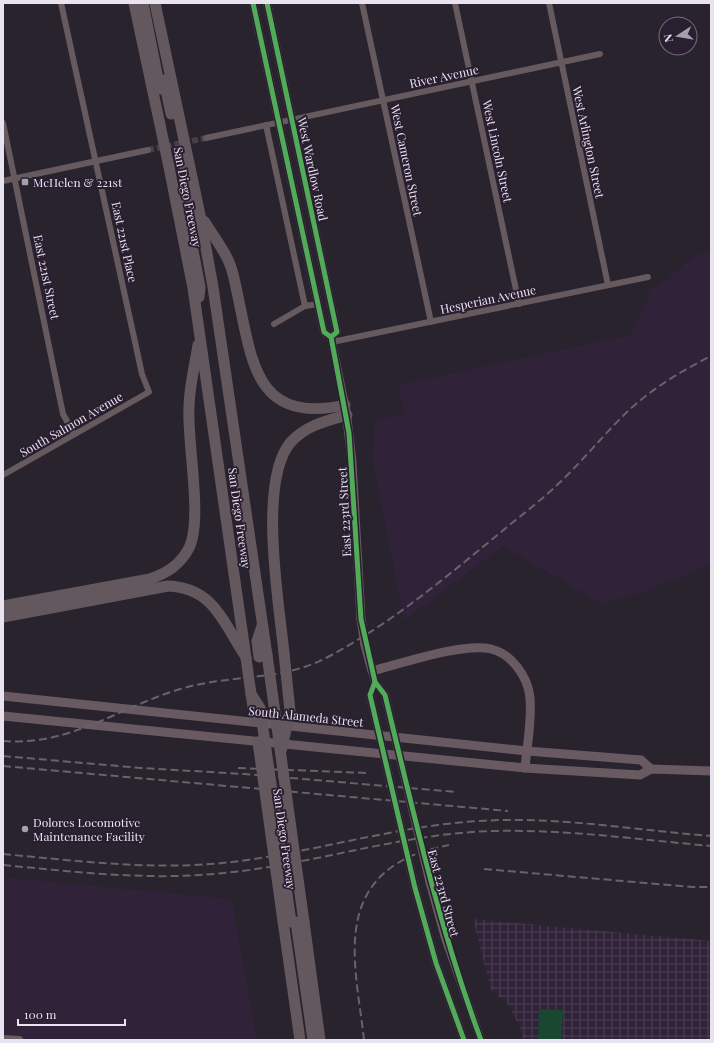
<svg xmlns="http://www.w3.org/2000/svg" width="714" height="1043" font-family="'Playfair Display',serif">
  <defs>
    <pattern id="industrial-grid" width="8" height="8" patternUnits="userSpaceOnUse"><rect width="8" height="8" fill="#302238"/><path d="M0 4h8M4 0v8" fill="none" stroke="#4e4255"/></pattern>
  </defs>
  <rect width="100%" height="100%" fill="#28232d"/>
  <g fill="#302238">
    <polygon points="711,248 711,565 643,592 602,604 503,546 404,621 373,462 375,420 404,413 398,385 630,335 649,296 648,291 669,278 686,262"/>
    <polygon points="3,877 232,899 257,1040 3,1040"/>
  </g>
  <polygon fill="url(#industrial-grid)" points="473,919 711,941 711,1040 520,1040 523,1034 508,1004 491,990"/>
  <polygon fill="#194730" points="539,1009 563,1010 561,1040 538,1040"/>
  <g fill="none" stroke-linecap="round" stroke-linejoin="round">
    <polyline stroke="#45404a" stroke-width="6" stroke-dasharray="6 3" stroke-linecap="butt" points="148,150 206,138"/>
    <g stroke="#675a5e" stroke-width="6">
      <polyline points="362,3 431,322"/>
      <polyline points="455,3 519,304"/>
      <polyline points="549,3 608,285"/>
      <polyline points="3,123 63,414 74,434"/>
      <polyline points="266,125 305,306"/>
      <polyline points="206,138 600,54"/>
      <polyline points="3,181 148,150"/>
      <polyline points="274,324 305,306 318,304"/>
      <polyline points="332,342 648,277"/>
      <polyline points="3,475 149,392 142,374 61,3"/>
    </g>
    <g stroke="#6a5d62" stroke-width="8">
      <polyline points="253,3 324,332 331,337 345,405"/>
      <polyline points="267,3 337,332 331,337"/>
      <polyline points="372,671 375,682 385,695"/>
      <polyline points="430,884 445,938 481,1040"/>
      <polyline points="415,888 436,963 464,1040"/>
      <polyline points="3,1039 19,1040"/>
    </g>
    <g stroke="#695a61" stroke-width="9">
      <polyline points="346,410 352,462 361,619"/>
      <path d="M365,645L372,671C400,664 464,642 491,649C512,654 528,677 530,698C532,721 527,745 525,768"/>
      <polyline points="3,696 527,751 641,760 651,769"/>
      <polyline points="3,716 525,768 640,775 651,769 711,771"/>
    </g>
    <g stroke="#64585f" stroke-width="11">
      <polyline points="134,3 169,167 193,288 246,658"/>
      <polyline points="143,3 160,89"/>
      <polyline points="155,3 200,215 213,287 267,655"/>
      <polyline points="164,80 171,114"/>
      <polyline points="181,158 191,212"/>
      <polyline points="184,204 200,287 199,297"/>
      <path d="M204,221C212,234 223,248 229,262C233,271 235,282 237,292C252,360 254,425 345,405"/>
      <path d="M3,606L150,579C167,573 180,565 189,548C203,519 187,443 189,408C189,387 195,365 198,345"/>
      <path d="M3,617L168,586C213,588 222,620 244,654"/>
      <path d="M284,653C279,603 258,483 290,443C305,426 325,421 347,415"/>
      <polyline points="259,657 257,641 262,626"/>
      <polyline points="251,694 255,720"/>
      <polyline points="283,921 300,1040"/>
      <polyline points="296,922 313,1040"/>
      <polyline points="304,922 320,1040"/>
    </g>
    <g stroke="#696268" stroke-width="2" stroke-dasharray="8 4" stroke-linecap="butt">
      <path d="M3,741C70,746 116,709 177,690C226,674 280,682 326,658C390,624 440,582 495,537C515,520 537,504 556,486C581,463 603,435 628,411C653,388 681,371 711,356"/>
      <polyline points="3,756 141,768 244,774 457,792"/>
      <polyline points="3,766 508,811"/>
      <polyline points="238,768 368,773"/>
      <path d="M3,854C79,861 155,871 232,862C315,852 395,826 479,821C556,816 634,830 711,836"/>
      <path d="M3,865C77,872 150,881 224,873C307,865 388,838 472,832C551,827 632,839 711,846"/>
      <polyline points="484,869 692,887 711,887"/>
      <path d="M364,1040C357,973 332,892 411,856C423,851 436,848 449,845"/>
    </g>
    <g stroke="#6a5d62" stroke-width="8">
      <polyline points="370,695 415,888"/>
      <polyline points="385,695 430,884"/>
    </g>
    <polyline stroke="#695a61" stroke-width="9" points="361,619 365,645"/>
    <g stroke="#64585f" stroke-width="11">
      <polyline points="267,655 304,922"/>
      <polyline points="246,658 251,694 260,708 291,922"/>
      <polyline points="258,742 283,921"/>
      <polyline points="282,748 290,711 284,653"/>
    </g>
    <defs>
      <g id="cycleway">
        <path d="M253,3L324,332L331,337L349,433L361,619L375,682L385,695C413,811 439,927 481,1040"/>
        <polyline points="267,3 337,332 331,337"/>
        <polyline points="375,682 370,695 415,888 436,963 464,1040"/>
      </g>
    </defs>
    <use href="#cycleway" stroke="#291f31" stroke-width="8"/>
    <use href="#cycleway" stroke="#51ab58" stroke-width="5"/>
  </g>
  <g fill="#a59fab" stroke="#291f31" stroke-width="1.5">
    <rect x="21" y="178" width="8" height="8" rx="2"/>
    <circle cx="25" cy="829" r="4"/>
  </g>
  <g text-anchor="middle" dominant-baseline="central" stroke-width="4" stroke-linejoin="round" paint-order="stroke">
    <g font-size="12" fill="#e9e2ef" stroke="#291f31">
      <text transform="translate(444 76) rotate(-12)">River Avenue</text>
      <text transform="translate(589 142) rotate(78)">West Arlington Street</text>
      <text transform="translate(498 151) rotate(78)">West Lincoln Street</text>
      <text transform="translate(407 160) rotate(78)">West Cameron Street</text>
      <text transform="translate(313 169) rotate(78)">West Wardlow Road</text>
      <text transform="translate(188 197) rotate(79)">San Diego Freeway</text>
      <text transform="translate(125 242) rotate(78)">East 221st Place</text>
      <text transform="translate(47 277) rotate(78)">East 221st Street</text>
      <text transform="translate(488 299) rotate(-12)">Hesperian Avenue</text>
      <text transform="translate(71 424) rotate(-30)">South Salmon Avenue</text>
      <text transform="translate(344 512) rotate(-93)">East 223rd Street</text>
      <text transform="translate(240 518) rotate(82)">San Diego Freeway</text>
      <text transform="translate(306 716) rotate(6)">South Alameda Street</text>
      <text transform="translate(285 839) rotate(82)">San Diego Freeway</text>
      <text transform="translate(444 893) rotate(75)">East 223rd Street</text>
    </g>
    <g font-size="12" fill="#e9e2ef" stroke="#291f31" text-anchor="start">
      <text x="33" y="182">McHelen &amp; 221st</text>
      <text x="33" y="822">Dolores Locomotive<tspan x="33" dy="14">Maintenance Facility</tspan></text>
    </g>
  </g>
  <rect width="714" height="1043" fill="none" stroke="#e9e2ef" stroke-width="8"/>
  <g transform="translate(678 36) rotate(258)"><circle r="19" fill="#291f31" stroke="#766d7d"/>
  <path d="M0-3L7 15L0 10L-7 15Z" fill="#a59fab"/>
  <text y="-6" font-size="11" font-weight="bold" text-anchor="middle" fill="#e9e2ef">N</text>
  </g>
  <path d="M18 1019v6h107v-6" fill="none" stroke="#e9e2ef" stroke-width="2"/>
  <text x="24" y="1019" font-size="12" fill="#e9e2ef" stroke="#291f31" stroke-width="3" paint-order="stroke">100 m</text>
</svg>
